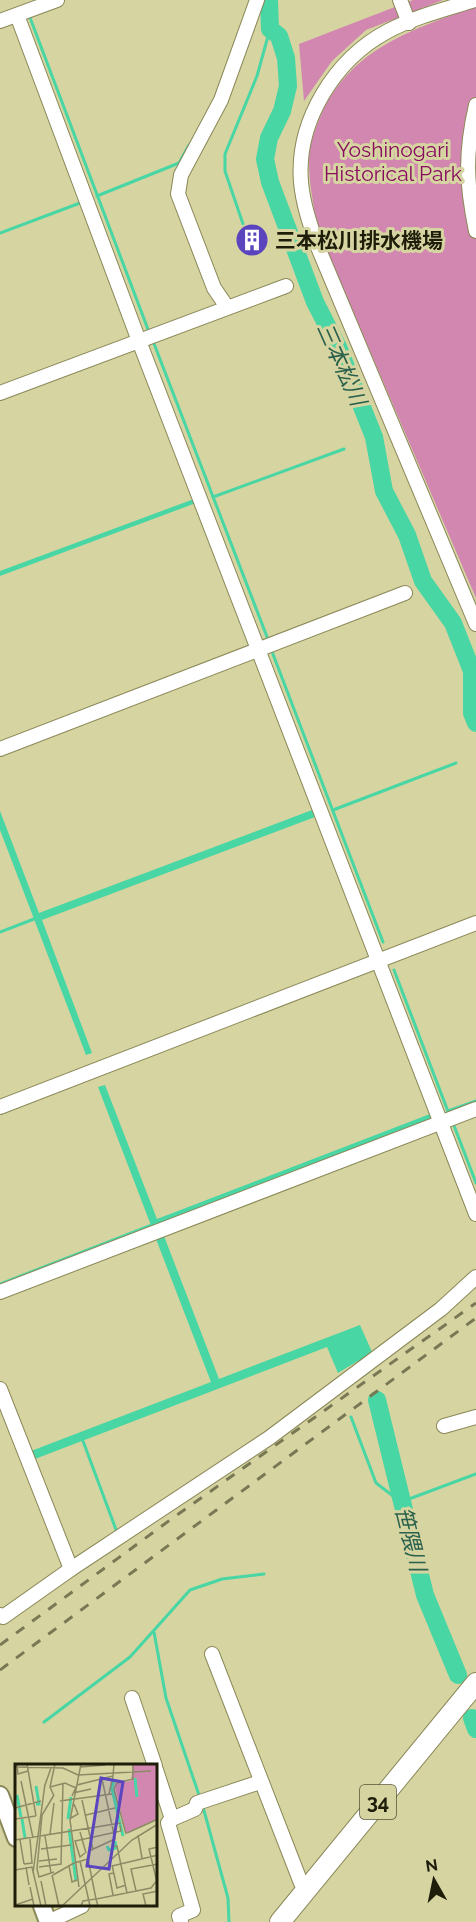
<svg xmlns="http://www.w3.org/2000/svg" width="476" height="1922" font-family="Raleway,'Noto Sans JP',sans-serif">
  <rect width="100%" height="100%" fill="#d6d4a1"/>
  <g fill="#d287b1">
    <polygon points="413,0 443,0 366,30 332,61 304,101 299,44"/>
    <path d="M476,7V598L318,230C314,207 309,185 309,162C309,145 315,128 322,113C351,49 414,28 476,7Z"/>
  </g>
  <g fill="#48d6a4">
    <polygon points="194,499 196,503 0,576 0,571"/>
    <polygon points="312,810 315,817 42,920 92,1053 86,1055 0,830 0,811 39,913"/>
    <polygon points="105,1085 157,1219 430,1114 433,1120 152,1228 98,1087"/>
    <polygon points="164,1236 219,1379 360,1325 372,1352 363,1358 369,1373 365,1376 358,1361 338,1373 327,1347 35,1459 31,1451 211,1382 156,1239"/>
  </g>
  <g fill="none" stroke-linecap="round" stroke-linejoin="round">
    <g stroke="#48d6a4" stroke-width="3">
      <polyline points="29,15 149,332"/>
      <polyline points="97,196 179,163 189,145"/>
      <polyline points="243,224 225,171 225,154 257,76 270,29"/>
      <polyline points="0,233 80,203"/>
      <polyline points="153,341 269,642"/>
      <polyline points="213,497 344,449"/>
      <polyline points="271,649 383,942"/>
      <polyline points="333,810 456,763"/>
      <polyline points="0,932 34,919"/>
      <polyline points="394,970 449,1114"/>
      <polyline points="448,1111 476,1101"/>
      <polyline points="453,1123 476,1183"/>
      <polyline points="0,1284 152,1225"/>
      <polyline points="351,1417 376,1483 401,1502 476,1474"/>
      <polyline points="83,1441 118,1535"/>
      <polyline points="154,1632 166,1698 200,1798"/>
      <polyline points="44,1722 130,1657 190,1590 222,1579 264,1574"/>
      <polyline points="203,1807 228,1898 229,1922"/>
    </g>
    <g stroke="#48d6a4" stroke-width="18">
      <polyline points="269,0 270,29 279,36 286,58 288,86 282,111 269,138 265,159 270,182 315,302 338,347 374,437 384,491 407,535 423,581 453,623 472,671 472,713 476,723"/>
      <polyline points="377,1400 425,1595 458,1675"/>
      <polyline points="472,1718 476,1729"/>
    </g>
    <defs>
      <g id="minor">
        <polyline points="400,0 409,23"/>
        <path d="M475,0C446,9 414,17 388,31C335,59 296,121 301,182C303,204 310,224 317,245L476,624"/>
        <polyline points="17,15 139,341 476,1214"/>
        <polyline points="0,21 57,0"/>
        <path d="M476,105C465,153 466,183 476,231"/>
        <polyline points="227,307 214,288 178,194 181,175 221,100 257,0"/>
        <polyline points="0,393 286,286"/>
        <polyline points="0,749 405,593"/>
        <polyline points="0,1107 476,923"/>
        <polyline points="0,1292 476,1109"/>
        <polyline points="0,1389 71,1569"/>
        <polyline points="444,1426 476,1417"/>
        <polyline points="0,1615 3,1617 71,1569 269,1438 441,1309 476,1277"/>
        <polyline points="212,1654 301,1883 307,1889"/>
        <polyline points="132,1698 155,1766"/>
        <polyline points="156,1770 172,1819 195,1809 197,1803 260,1782"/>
        <polyline points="172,1819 168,1823 193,1910 179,1916 181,1922"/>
        <polyline points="48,1922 82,1906"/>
      </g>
      <g id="major">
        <polyline points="0,1795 16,1838"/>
        <polyline points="42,1906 48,1922"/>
      </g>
      <polyline id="highway" points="280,1922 476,1683"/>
    </defs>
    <use href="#minor" stroke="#8a8858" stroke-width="16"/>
    <use href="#major" stroke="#8a8858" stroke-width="20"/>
    <use href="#highway" stroke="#8a8858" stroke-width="22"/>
    <use href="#minor" stroke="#fff" stroke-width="14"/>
    <use href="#major" stroke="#fff" stroke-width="16"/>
    <use href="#highway" stroke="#fff" stroke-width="20"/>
    <g stroke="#797855" stroke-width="3" stroke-dasharray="10 10" stroke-linecap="butt">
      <polyline points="0,1645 170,1520 476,1303"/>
      <polyline points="0,1670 476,1318"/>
    </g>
  </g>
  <defs>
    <symbol id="building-disc" viewBox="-11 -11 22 22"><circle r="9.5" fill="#5b45be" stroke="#d6d4a1"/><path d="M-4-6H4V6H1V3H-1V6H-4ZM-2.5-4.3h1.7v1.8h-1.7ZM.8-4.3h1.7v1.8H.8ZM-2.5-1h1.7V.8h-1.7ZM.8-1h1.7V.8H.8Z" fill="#fff"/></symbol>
  </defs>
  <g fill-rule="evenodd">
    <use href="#building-disc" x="233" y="221" width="38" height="38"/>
  </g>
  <g text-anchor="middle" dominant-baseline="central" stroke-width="6" stroke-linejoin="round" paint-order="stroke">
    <rect fill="#d6d4a1" stroke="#555437" stroke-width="1.5" x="360" y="1785" width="36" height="34" rx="4.5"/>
    <g font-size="20" font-weight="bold" fill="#1e1d0a">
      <text x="378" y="1802">34</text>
    </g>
    <g font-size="21" fill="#880b60" stroke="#d6d4a1">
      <text x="393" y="149">Yoshinogari<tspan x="393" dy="24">Historical Park</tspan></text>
    </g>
    <g font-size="21" font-weight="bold" fill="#1e1d0a" stroke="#d6d4a1" text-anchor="start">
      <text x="275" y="240">三本松川排水機場</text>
    </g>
    <g font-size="22" font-style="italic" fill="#2a614c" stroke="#d6d4a1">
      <text transform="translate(342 364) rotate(66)">三本松川</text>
      <text transform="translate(411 1539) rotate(76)">笹隈川</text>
    </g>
  </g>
  <g transform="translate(15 1764)">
    <rect width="142" height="142" fill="#d6d4a1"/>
    <path d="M118,0H142V55L111,69L99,19L116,17Z" fill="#d287b1"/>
    <path fill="none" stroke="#48d6a4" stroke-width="3" d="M120,14L122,33M99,15L97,25L108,72M2,31L6,53M21,40H24L21,22M7,55L10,74M53,55L56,33M54,65L61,117M92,82L94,86L101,84L100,77"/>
    <path fill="none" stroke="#8c8b65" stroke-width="1.5" d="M2,0L3,10L13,7M12,0L21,52M0,3L48,4L63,11L136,7M65,3L90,1M6,17L18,74M30,21L36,4M35,23L50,19L61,24M58,29L76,25M94,30L98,12M39,31L27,51L22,105L24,113L39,108M39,32L35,23L40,0M57,32L62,21L98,12L99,0M67,36L78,86M45,37L97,30M0,44L26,37M71,51L100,44M56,54L63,50L59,40M0,55L21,52M65,68L71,89M112,69L143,55M35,70L39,39M111,70L99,25L102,19L118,15V0M123,71L127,94M30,72L36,109M0,76L106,59M5,76L9,100M96,83L102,82L112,129M26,85L56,81M74,87L100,75L87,15M70,89L65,93L60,77L106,67L105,61M24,97L42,95M65,97L75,142M59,99L73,95L81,135L68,137L66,142M9,100L17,99L15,75M97,101L102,124L111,121M54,102L57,118L62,116M97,102L143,91M11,103L14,121M24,103L46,100L48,19M0,106L17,103L26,142M18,109L30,20M37,111L44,142M38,111L59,99M26,117L31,142M142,118L134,85L143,83M15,123L19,142M64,123L55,56L66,0M121,127L116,105L143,100M98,131L94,110L98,109M0,141L18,135M47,142L117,76L143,60M83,142L81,135L136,124L143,115M131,142L128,130L143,127"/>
    <path fill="#5b45be" fill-opacity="0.15" stroke="#5b45be" stroke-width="3" d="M86,14L108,18L94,105L72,102Z"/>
    <rect width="142" height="142" fill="none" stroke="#1e1d0a" stroke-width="3"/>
  </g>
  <g transform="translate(434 1880) rotate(351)" stroke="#d6d4a1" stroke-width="4.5" paint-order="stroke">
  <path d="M0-4.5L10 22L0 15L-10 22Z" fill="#1e1d0a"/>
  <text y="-9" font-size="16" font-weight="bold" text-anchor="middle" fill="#1e1d0a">N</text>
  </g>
</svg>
